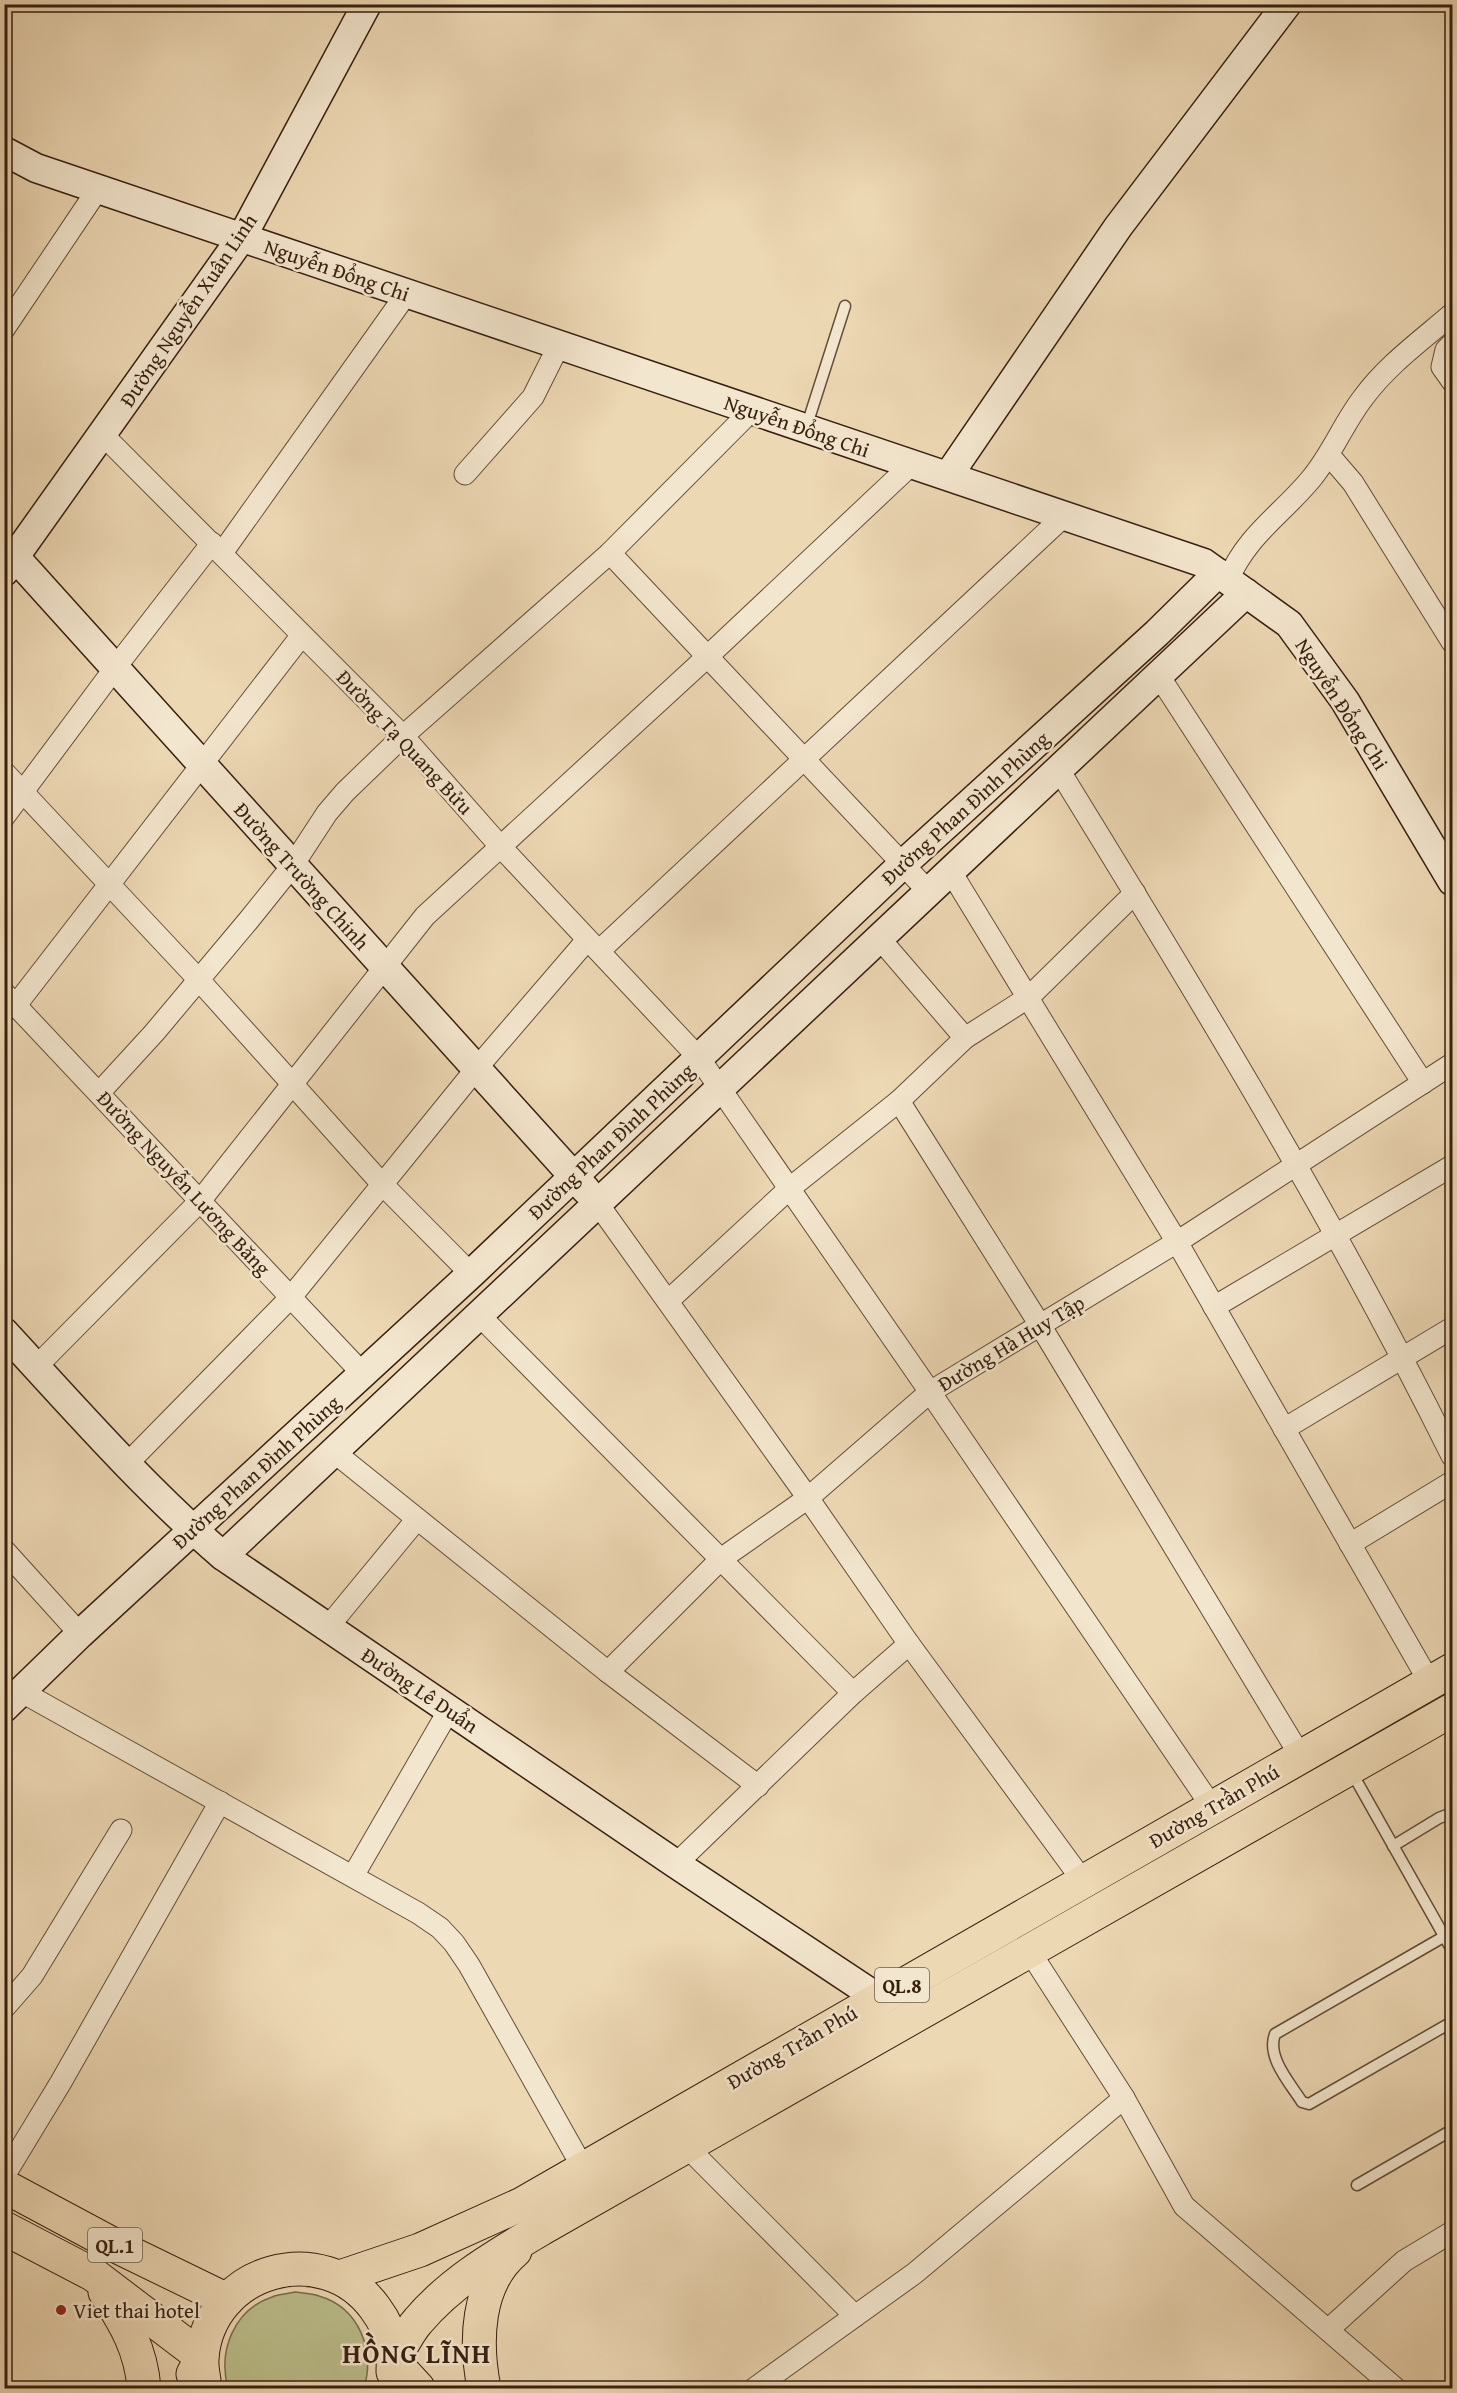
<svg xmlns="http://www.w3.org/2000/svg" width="1457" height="2393" font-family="'Gentium Book Plus',serif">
  <rect width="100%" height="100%" fill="#edd8b4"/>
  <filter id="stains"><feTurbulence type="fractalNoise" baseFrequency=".00333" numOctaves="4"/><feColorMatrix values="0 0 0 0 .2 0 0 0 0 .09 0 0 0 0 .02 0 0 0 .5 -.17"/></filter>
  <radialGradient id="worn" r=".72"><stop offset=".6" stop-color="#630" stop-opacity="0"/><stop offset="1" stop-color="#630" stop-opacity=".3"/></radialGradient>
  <path fill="#bbbe8b" stroke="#796e4e" stroke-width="1.5" d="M295,2292C303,2293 312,2293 319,2296C360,2308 375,2351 364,2388H228C218,2352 233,2310 272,2297C279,2294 288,2294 295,2292Z"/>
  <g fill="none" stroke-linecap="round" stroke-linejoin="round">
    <defs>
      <g id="lane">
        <polyline points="806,428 845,306"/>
        <polyline points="1351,1771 1452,1950"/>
        <polyline points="1393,1846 1439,1818 1452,1813"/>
        <path d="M1445,1936L1275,2034C1266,2057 1290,2083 1302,2102L1309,2104L1452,2022"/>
        <polyline points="1357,2185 1452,2130"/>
      </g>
      <g id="street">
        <polyline points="4,329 98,189"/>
        <polyline points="1452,344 1446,350 1442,367 1452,381"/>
        <polyline points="102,434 403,736 500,846 699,1058 930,1392 1212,1807"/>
        <polyline points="1329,455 1353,483 1452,642"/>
        <polyline points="465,474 533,397 559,345"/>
        <polyline points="222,553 407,293"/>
        <polyline points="610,553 929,892"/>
        <path d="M1228,580C1247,535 1281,515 1311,479C1332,454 1343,424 1363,398C1387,365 1422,340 1452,314"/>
        <polyline points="1159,676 1423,1083"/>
        <path d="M1059,770C1197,994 1335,1220 1452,1456"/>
        <polyline points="4,772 199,980 382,1184 471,1274"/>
        <polyline points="4,817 115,668 212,543"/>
        <polyline points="951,872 1177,1242 1430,1683"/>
        <polyline points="880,939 965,1038"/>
        <polyline points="599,951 1064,516"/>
        <polyline points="4,993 363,1374"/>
        <polyline points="16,1005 302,635"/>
        <polyline points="99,1093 154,1033 248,921 293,865 327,813 345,792 403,736 610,553 752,410"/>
        <polyline points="899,1101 1040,1325 1301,1757"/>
        <polyline points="598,1204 808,1498 909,1644 1083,1881"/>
        <polyline points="668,1301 790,1188 899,1101 965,1038 1029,997 1135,893"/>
        <polyline points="1214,1307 1452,1166"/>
        <polyline points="478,1314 853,1693"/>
        <polyline points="36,1367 200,1201 425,916 707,657 912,464"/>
        <polyline points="1284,1429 1452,1328"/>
        <polyline points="334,1452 608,1672 758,1786"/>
        <polyline points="126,1465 291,1297 476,1069 587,940"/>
        <polyline points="1350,1544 1452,1482"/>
        <polyline points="4,1550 80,1634"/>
        <polyline points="328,1627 417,1519"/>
        <polyline points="608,1672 721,1559 808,1498 930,1392 1177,1242 1452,1064"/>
        <polyline points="22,1692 418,1913 440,1928 454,1943 469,1965 583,2168"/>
        <polyline points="676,1864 853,1693 909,1644"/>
        <polyline points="353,1876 449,1710"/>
        <polyline points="1030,1952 1124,2098 1184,2206 1395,2388"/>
        <polyline points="4,2008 32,1976 121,1830"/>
        <polyline points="687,2147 855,2316"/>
        <polyline points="4,2176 61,2082 220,1802"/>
        <polyline points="1329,2329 1404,2261 1452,2232"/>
        <polyline points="755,2388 915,2273 1124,2098"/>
      </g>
      <g id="secondary">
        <polyline points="4,151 36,168 1204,563 1289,624 1345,701 1452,881"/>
        <polyline points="948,476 1118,227 1287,4"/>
        <polyline points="4,551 15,557 586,1190"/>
        <polyline points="4,572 242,237 367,4"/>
        <path d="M4,1332C75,1409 144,1488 223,1556L676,1864L878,1998"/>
        <polyline points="223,1556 1246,593"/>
        <polyline points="4,1708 80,1634 471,1274 902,865 1157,633 1218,573"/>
      </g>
      <g id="highway">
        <polyline points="4,2186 116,2246 227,2300"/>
        <polyline points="4,2228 94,2275 202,2357 193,2374"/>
        <polyline points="340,2277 420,2250 522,2204 1452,1670"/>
        <path d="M105,2292C126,2324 141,2350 144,2388"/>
        <path d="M205,2388C204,2378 201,2367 202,2357C210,2269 323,2237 375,2308C384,2320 391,2335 393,2349C394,2357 393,2365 393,2372"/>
        <path d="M418,2388L393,2361C401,2348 408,2332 418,2321C452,2281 496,2256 541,2229L1452,1710"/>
        <path d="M484,2388C475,2342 476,2284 515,2251"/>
      </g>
    </defs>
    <use href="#lane" stroke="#644d39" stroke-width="13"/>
    <use href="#street" stroke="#644d39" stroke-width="23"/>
    <use href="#secondary" stroke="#371f10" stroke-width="31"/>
    <use href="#highway" stroke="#371f10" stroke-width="35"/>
    <use href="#lane" stroke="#f3e6ce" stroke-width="10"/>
    <use href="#street" stroke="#f3e6ce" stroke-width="21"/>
    <use href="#secondary" stroke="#f3e6ce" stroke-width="28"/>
    <use href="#highway" stroke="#edd8b4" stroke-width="33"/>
  </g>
  <circle fill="#8f2418" stroke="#f3e6ce" stroke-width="2" cx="61" cy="2310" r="6"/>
  <g text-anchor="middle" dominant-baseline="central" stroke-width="5" stroke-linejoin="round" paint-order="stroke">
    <g fill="#f3e6ce" stroke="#6f5b49" stroke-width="1.5">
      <rect x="875" y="1968" width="54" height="34" rx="4.5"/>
      <rect x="88" y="2228" width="54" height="34" rx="4.5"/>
    </g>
    <g font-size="20" font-weight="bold" fill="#371f10">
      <text x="902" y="1985">QL.8</text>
      <text x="115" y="2245">QL.1</text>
    </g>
    <g font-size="21" fill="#371f10" stroke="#f3e6ce">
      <text transform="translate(337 270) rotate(19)">Nguyễn Đổng Chi</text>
      <text transform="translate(188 310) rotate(-56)">Đường Nguyễn Xuân Linh</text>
      <text transform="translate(797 426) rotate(19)">Nguyễn Đổng Chi</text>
      <text transform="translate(1342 704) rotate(57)">Nguyễn Đổng Chi</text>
      <text transform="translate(405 742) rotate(47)">Đường Tạ Quang Bửu</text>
      <text transform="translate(965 808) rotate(-42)">Đường Phan Đình Phùng</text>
      <text transform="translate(302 876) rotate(48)">Đường Trường Chinh</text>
      <text transform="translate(611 1141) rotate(-43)">Đường Phan Đình Phùng</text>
      <text transform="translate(184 1183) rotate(47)">Đường Nguyễn Lương Băng</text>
      <text transform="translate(1011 1343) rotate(-31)">Đường Hà Huy Tập</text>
      <text transform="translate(256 1472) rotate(-42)">Đường Phan Đình Phùng</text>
      <text transform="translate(420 1690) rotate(34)">Đường Lê Duẩn</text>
      <text transform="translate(1214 1806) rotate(-30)">Đường Trần Phú</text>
      <text transform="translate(792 2047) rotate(-30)">Đường Trần Phú</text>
    </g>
    <g font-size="21" fill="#371f10" stroke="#f3e6ce" text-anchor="start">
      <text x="73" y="2310">Viet thai hotel</text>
    </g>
    <g font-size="27" font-weight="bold" letter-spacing="1.5" fill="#371f10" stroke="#f3e6ce">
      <text x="417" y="2353">HỒNG LĨNH</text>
    </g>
  </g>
  <rect width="1457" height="2393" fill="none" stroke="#edd8b4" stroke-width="24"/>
  <rect x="6" y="6" width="1445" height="2381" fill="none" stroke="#371f10" stroke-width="3"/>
  <rect x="12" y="12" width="1433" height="2369" fill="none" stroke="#371f10" stroke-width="1.5"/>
  <rect width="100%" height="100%" filter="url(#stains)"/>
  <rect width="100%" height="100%" fill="url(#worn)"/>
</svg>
